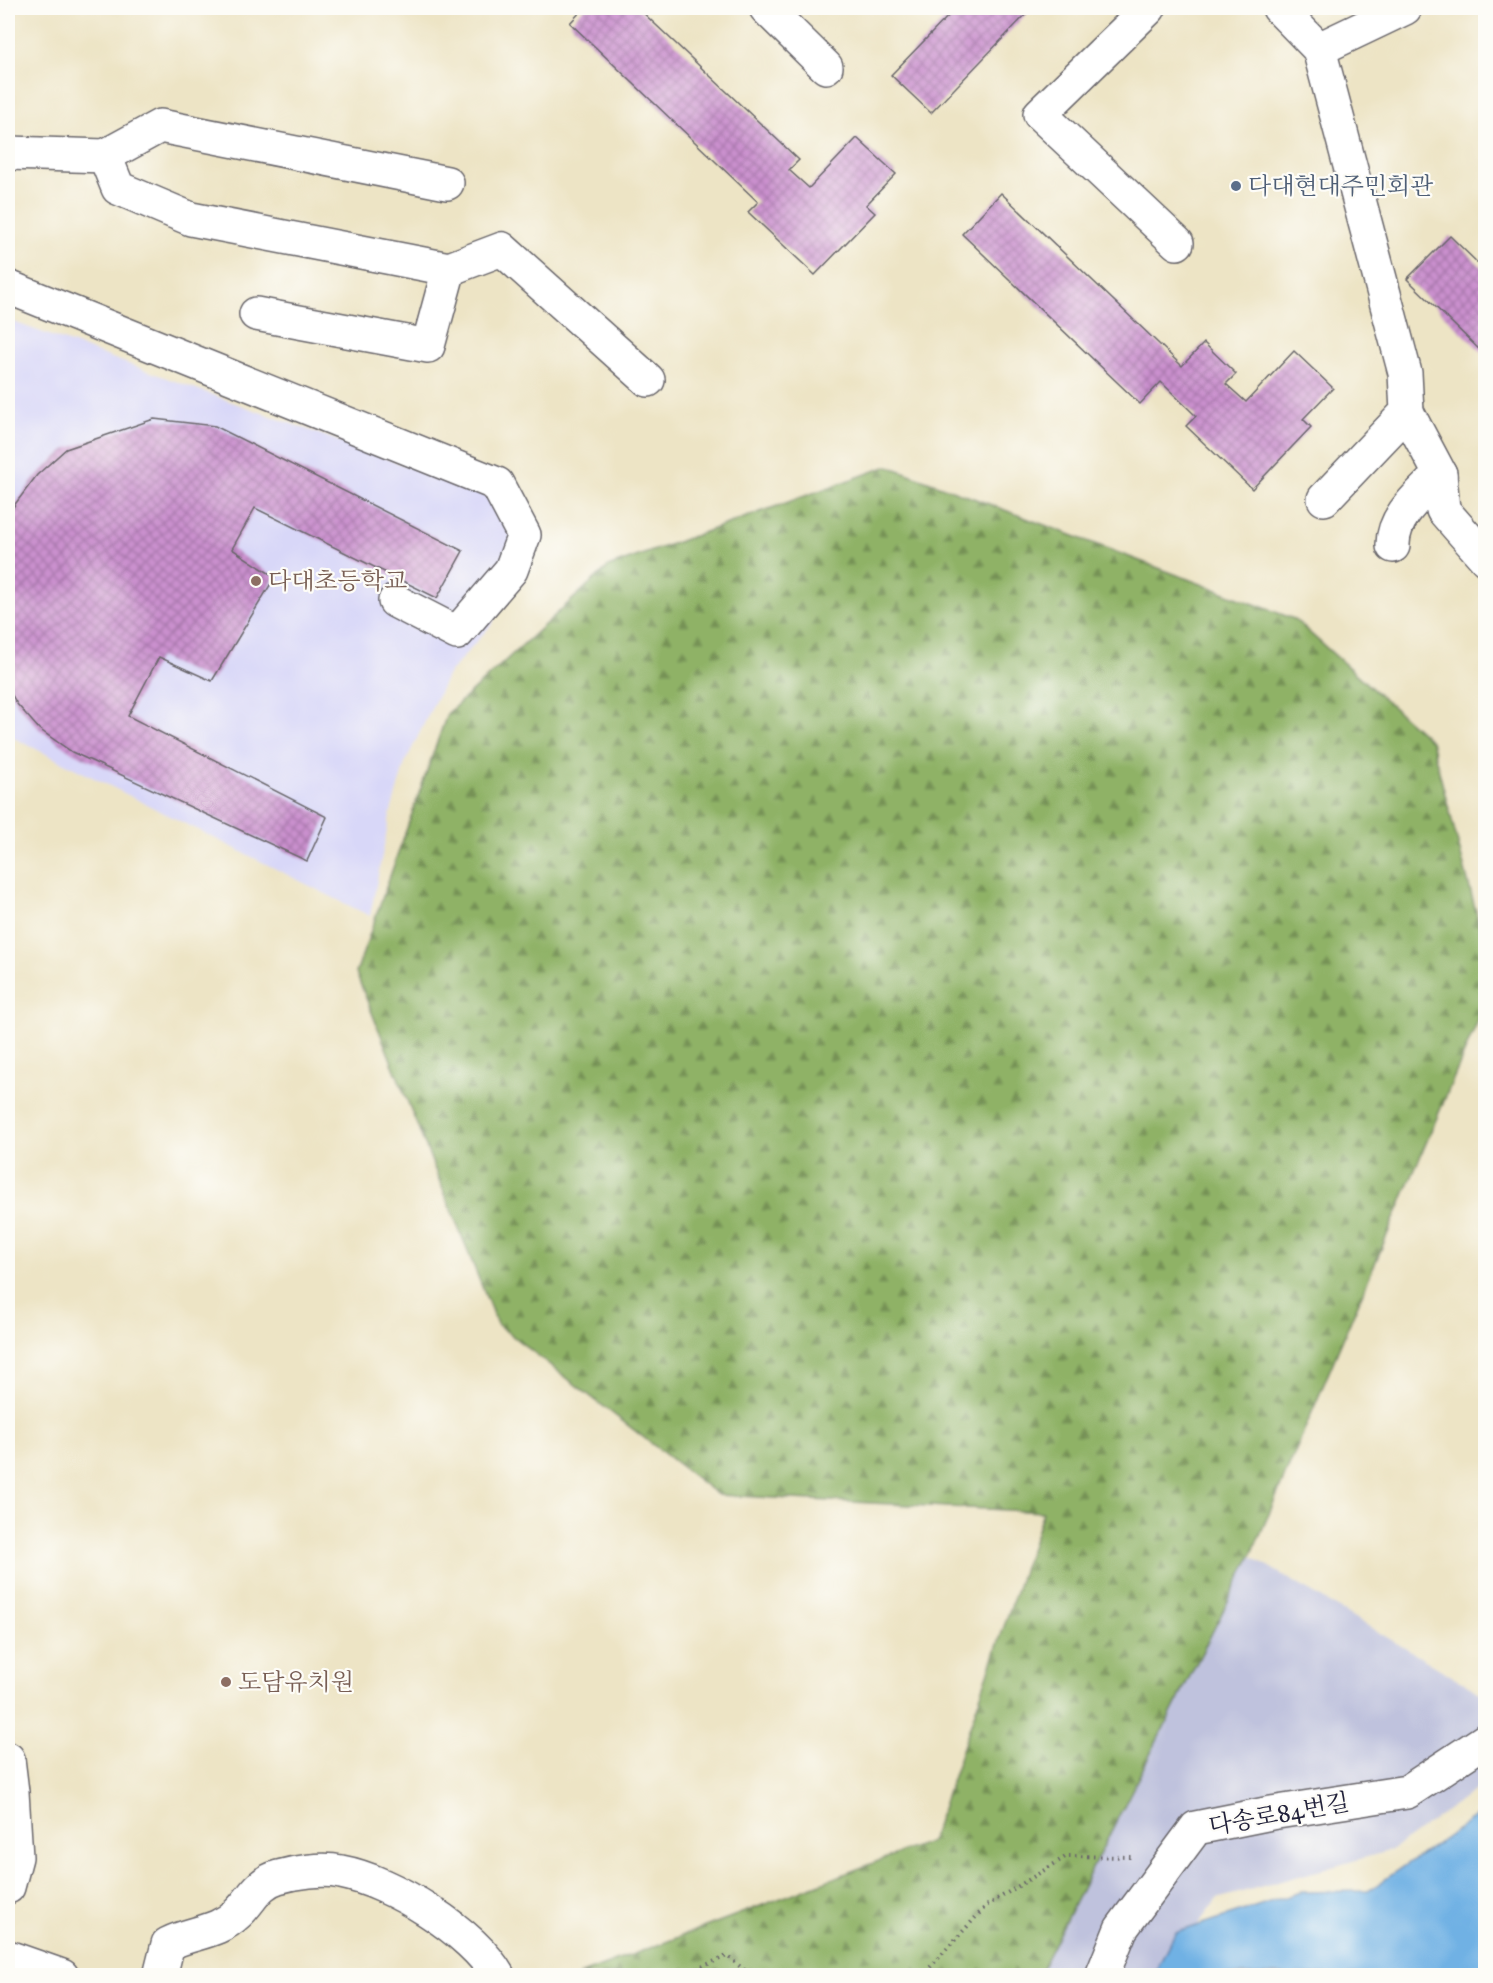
<svg xmlns="http://www.w3.org/2000/svg" width="1493" height="1983" font-family="'IM FELL Great Primer','Noto Serif KR',serif">
  <defs>
    <pattern id="forest-firs" width="22" height="20" patternUnits="userSpaceOnUse" patternTransform="scale(1.5)"><rect width="22" height="20" fill="#8fb266"/><path d="M5 1l3.5 6h-7zM16 11l3.5 6h-7z" fill="#749055"/></pattern>
    <pattern id="building-cross-hatch" width="8" height="8" patternUnits="userSpaceOnUse" patternTransform="scale(1.5)"><rect width="8" height="8" fill="#ca90ce"/><path d="M0 0l8 8M0 8l8-8" fill="none" stroke="#a475a8"/></pattern>
  </defs>
  <rect width="100%" height="100%" fill="#fdfcf7"/>
  <filter id="ink" filterUnits="userSpaceOnUse"><feTurbulence type="fractalNoise" baseFrequency=".0167" numOctaves="2"/><feDisplacementMap in="SourceGraphic" scale="12" xChannelSelector="R" yChannelSelector="G"/><feConvolveMatrix kernelMatrix="1 2 1 2 8 2 1 2 1" color-interpolation-filters="sRGB"/></filter>
  <filter id="wash" filterUnits="userSpaceOnUse"><feTurbulence type="fractalNoise" baseFrequency=".008" numOctaves="4" result="noise"/><feDisplacementMap in="SourceGraphic" scale="24" xChannelSelector="R" yChannelSelector="G"/><feGaussianBlur stdDeviation="1.35" result="paint"/><feColorMatrix in="noise" values="0 0 0 0 0 0 0 0 0 0 0 0 0 0 0 0 0 1.4 0 .05"/><feComposite in="paint" operator="in"/></filter>
  <g filter="url(#wash)">
    <rect width="100%" height="100%" fill="#ede4c5"/>
    <polygon fill="#d8d7f8" points="8,320 489,496 516,540 493,623 448,674 405,763 390,815 370,916 8,735"/>
    <polygon fill="#bfc2dd" points="1251,1556 1485,1696 1485,1783 1392,1850 1217,1899 1161,1975 1038,1976"/>
    <polygon fill="url(#forest-firs)" stroke="#586a50" stroke-width="1.5" points="888,466 1294,619 1431,741 1485,946 1485,1004 1251,1556 1038,1975 579,1975 931,1841 1043,1512 718,1495 497,1324 356,973 447,714 608,567"/>
    <polygon fill="#70b1e4" stroke="#496a90" stroke-width="1.5" points="1485,1811 1485,1975 1154,1975 1175,1933 1300,1892 1368,1891"/>
    <g id="blocks">
      <g fill="url(#building-cross-hatch)">
        <polygon points="584,8 638,8 799,160 789,170 809,188 857,138 896,174 866,205 875,213 815,275 748,212 758,202 570,23"/>
        <polygon points="956,8 1032,8 931,113 891,75"/>
        <polygon points="1001,193 1182,366 1204,343 1236,374 1226,384 1246,402 1294,351 1333,388 1303,419 1311,427 1252,489 1186,426 1196,416 1161,382 1140,404 962,234"/>
        <polygon points="1450,236 1486,271 1486,356 1407,279"/>
        <polygon points="154,419 215,426 463,551 437,598 255,508 232,549 275,577 212,681 159,657 128,716 327,817 307,861 72,752 39,729 17,704 8,688 8,518 13,507 37,475 66,449"/>
      </g>
    </g>
  </g>
  <g filter="url(#ink)">
    <use href="#blocks" fill-opacity="0" stroke="#69666b" stroke-width="1.5"/>
    <g fill="none" stroke-linecap="round" stroke-linejoin="round">
      <defs>
        <g id="minor">
          <polyline points="766,8 826,67"/>
          <polyline points="1149,8 1040,114 1177,243"/>
          <polyline points="1279,8 1319,49 1405,373 1407,412 1324,499"/>
          <polyline points="1319,49 1405,8"/>
          <polyline points="8,153 105,156"/>
          <polyline points="449,269 502,249 648,380"/>
          <polyline points="8,287 497,484 524,535 511,570 457,633 395,601"/>
          <polyline points="256,314 428,346 449,269 191,219 118,188 105,156 160,126 447,183"/>
          <polyline points="1440,474 1443,510 1486,559"/>
          <path d="M1393,546C1392,516 1421,494 1440,474L1407,412"/>
          <polyline points="8,1759 12,1792 16,1857 8,1887"/>
          <polyline points="8,1957 62,1976"/>
          <path d="M160,1976L168,1944C194,1931 216,1934 238,1913C252,1900 257,1883 278,1877C296,1872 322,1868 341,1872C391,1881 473,1932 498,1976"/>
          <polyline points="1102,1976 1121,1929 1196,1828 1271,1813 1407,1792 1486,1740"/>
        </g>
      </defs>
      <use href="#minor" stroke="#69666b" stroke-width="36"/>
      <g stroke="#69666b" stroke-width="4" stroke-dasharray="1.5 4.5" stroke-linecap="butt">
        <polyline points="680,1976 727,1956 752,1976"/>
        <polyline points="922,1976 986,1906 1067,1856 1131,1857"/>
      </g>
      <use href="#minor" stroke="#fff" stroke-width="33"/>
    </g>
  </g>
  <circle fill="#5c6f8a" stroke="#fdfcf7" stroke-width="2" cx="1236" cy="186" r="6"/>
  <g fill="#8d6e63" stroke="#fdfcf7" stroke-width="2">
    <circle cx="256" cy="581" r="6"/>
    <circle cx="226" cy="1682" r="6"/>
  </g>
  <g text-anchor="middle" dominant-baseline="central" stroke-width="4.5" stroke-linejoin="round" paint-order="stroke">
    <g font-size="24" fill="#4e5e75" stroke="#fdfcf7" text-anchor="start">
      <text x="1248" y="186">다대현대주민회관</text>
    </g>
    <g font-size="24" fill="#785e54" stroke="#fdfcf7" text-anchor="start">
      <text x="268" y="581">다대초등학교</text>
      <text x="238" y="1682">도담유치원</text>
    </g>
    <g font-size="24" fill="#22223b" stroke="#fdfcf7">
      <text transform="translate(1279 1814) rotate(-10)">다송로84번길</text>
    </g>
  </g>
  <rect width="1493" height="1983" fill="none" stroke="#fdfcf7" stroke-width="30"/>
</svg>
